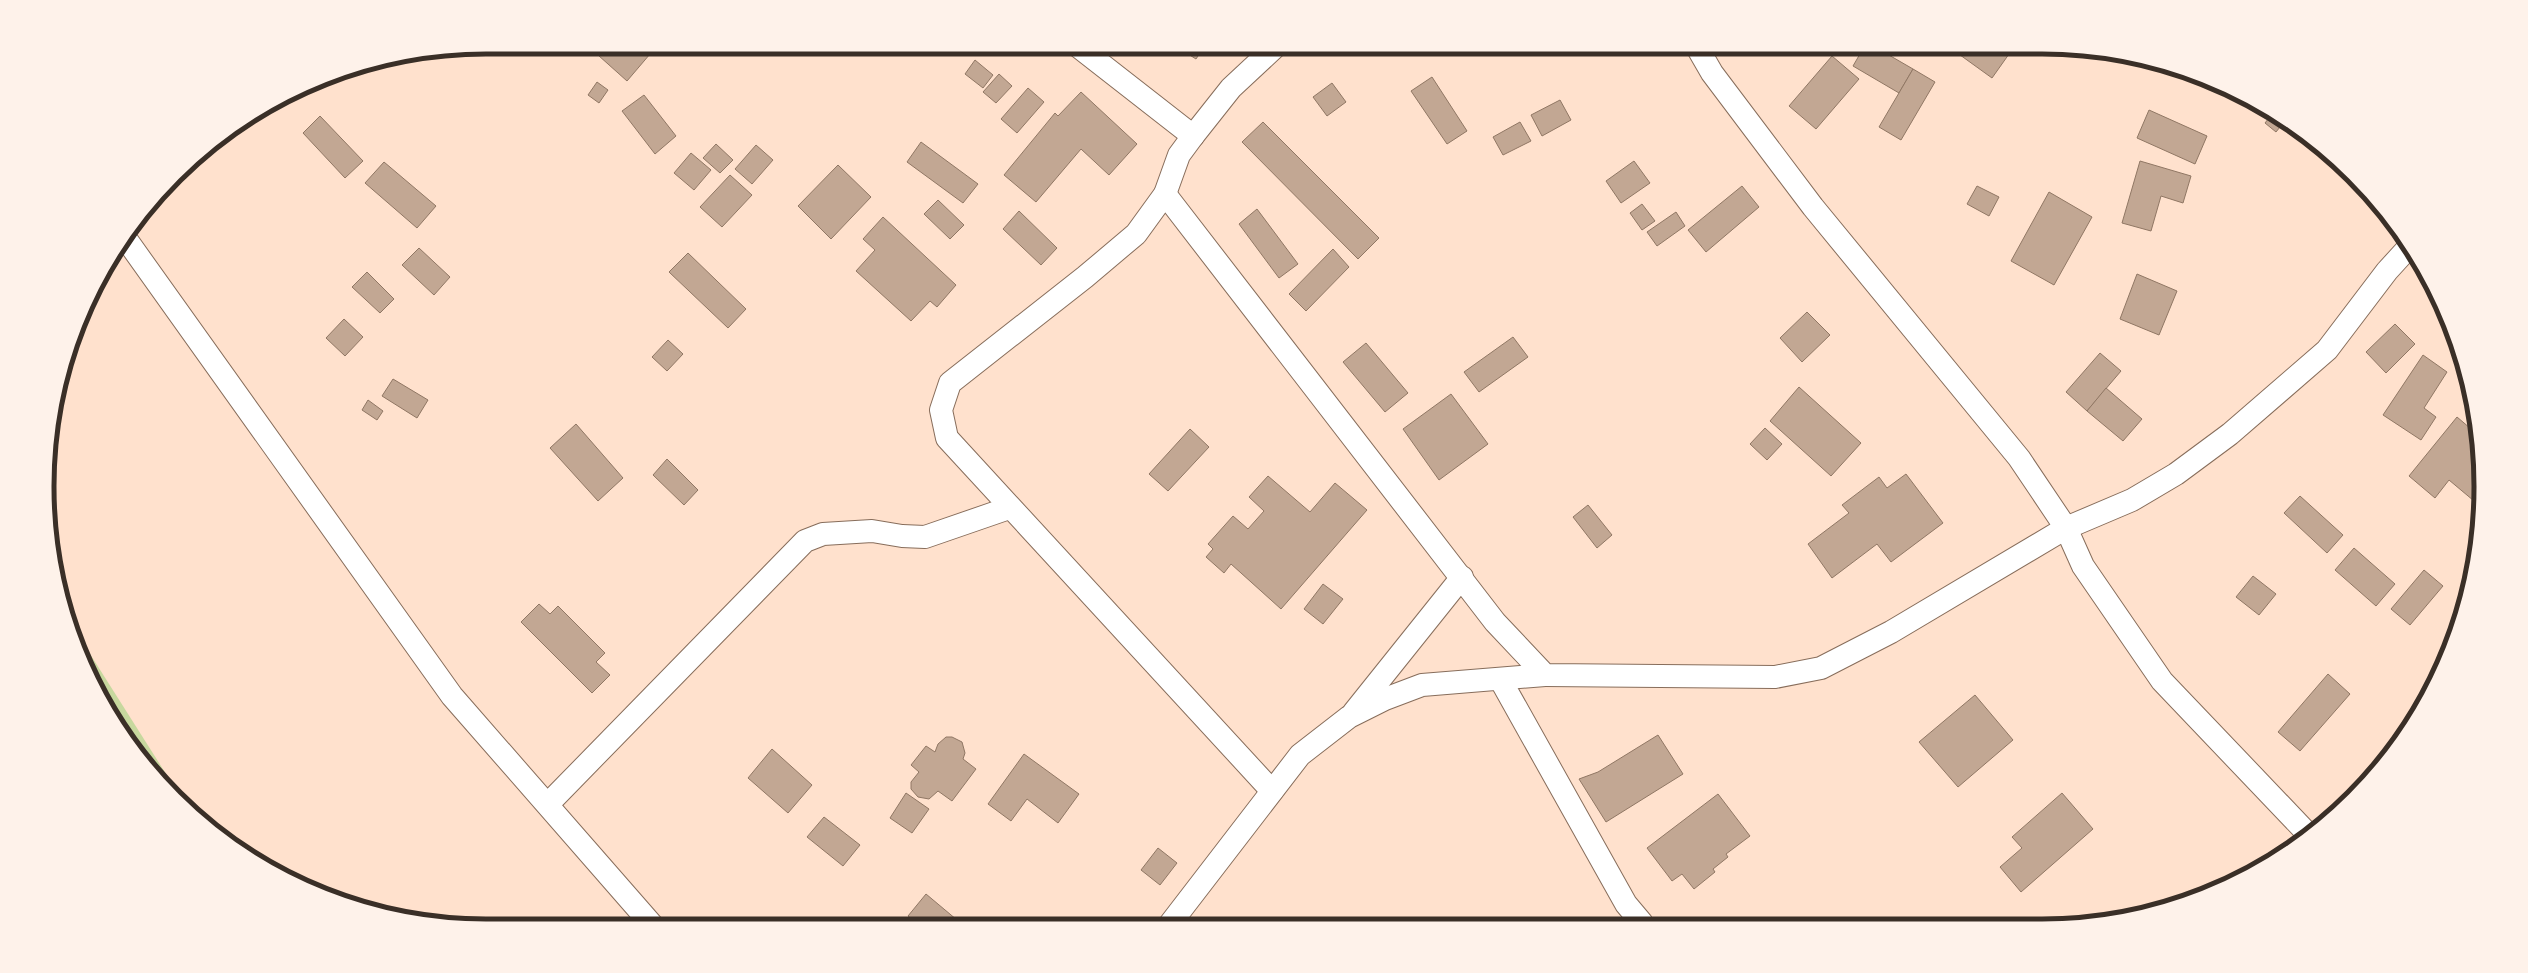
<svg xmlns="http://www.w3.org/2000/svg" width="2528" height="973" font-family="'Exo 2',sans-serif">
  <rect width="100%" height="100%" fill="#ffe1cd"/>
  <path fill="#c7d89e" d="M71,624L187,807C136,762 91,689 71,624Z"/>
  <g fill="#c2a793" stroke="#907764">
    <polygon points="589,47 656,47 627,81"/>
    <polygon points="1146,47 1162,47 1158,54"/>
    <polygon points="1177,47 1204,47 1196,59"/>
    <polygon points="1460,47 1477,47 1466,55"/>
    <polygon points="1864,47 1875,47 1913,69 1899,93 1853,66"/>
    <polygon points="1949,47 2014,47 1992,78"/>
    <polygon points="1832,56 1859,79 1816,129 1789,106"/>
    <polygon points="975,60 993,75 983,88 965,74"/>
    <polygon points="1913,69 1935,82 1901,140 1879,127"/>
    <polygon points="999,74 1012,86 996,103 983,92"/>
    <polygon points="1432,77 1467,131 1447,144 1411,91"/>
    <polygon points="597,82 608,90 599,103 588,95"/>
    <polygon points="1332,83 1346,102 1327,116 1313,97"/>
    <polygon points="2221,87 2236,92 2268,112 2267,114"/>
    <polygon points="1028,88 1044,102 1017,133 1001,119"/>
    <polygon points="1081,92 1137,144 1109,175 1081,149 1036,202 1004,175 1055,113 1058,116"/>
    <polygon points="644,95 676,136 655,154 622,111"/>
    <polygon points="1560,100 1571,120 1542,136 1531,115"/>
    <polygon points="2149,110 2207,136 2195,164 2137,138"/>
    <polygon points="2272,114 2284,122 2276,132 2265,123"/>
    <polygon points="320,116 363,161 345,178 303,133"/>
    <polygon points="1263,122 1379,238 1358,259 1242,142"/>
    <polygon points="1520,122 1531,141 1503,155 1493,137"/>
    <polygon points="921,142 978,184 963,203 907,162"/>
    <polygon points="716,144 733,160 720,173 703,158"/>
    <polygon points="756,145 773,160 752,184 735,169"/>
    <polygon points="691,153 711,170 694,190 674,173"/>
    <polygon points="1634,161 1650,183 1621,203 1606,181"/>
    <polygon points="2140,161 2191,176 2183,203 2161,196 2151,231 2122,223"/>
    <polygon points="384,162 436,206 417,228 365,183"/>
    <polygon points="838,165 871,197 831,239 798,206"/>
    <polygon points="730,175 752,195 722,227 700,207"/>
    <polygon points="1742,186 1759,207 1706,252 1688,230"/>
    <polygon points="1977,186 1999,197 1989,216 1967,204"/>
    <polygon points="2049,192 2092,217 2054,285 2011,261"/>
    <polygon points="938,200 964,225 950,239 924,214"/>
    <polygon points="1642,204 1655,221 1642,230 1630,213"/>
    <polygon points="1257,209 1298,264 1279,278 1239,224"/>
    <polygon points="1019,211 1057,248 1041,265 1003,229"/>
    <polygon points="1676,212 1685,226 1657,246 1647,232"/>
    <polygon points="883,217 956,285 937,307 930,301 911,321 856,271 875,250 863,239"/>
    <polygon points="419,248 450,277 434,295 402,265"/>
    <polygon points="1333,249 1349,267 1306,311 1289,294"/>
    <polygon points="688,253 746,309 728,328 669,272"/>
    <polygon points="367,272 394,299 380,313 352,287"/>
    <polygon points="2137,274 2177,291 2159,335 2120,319"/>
    <polygon points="1807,312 1830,335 1802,362 1780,338"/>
    <polygon points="344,319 363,337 345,356 326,338"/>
    <polygon points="2395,324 2415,344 2386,373 2366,352"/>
    <polygon points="1513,337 1528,357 1479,392 1464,372"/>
    <polygon points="668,340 683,354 667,371 652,357"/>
    <polygon points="1366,343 1408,393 1385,412 1343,362"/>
    <polygon points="2100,353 2121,371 2087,411 2066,392"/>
    <polygon points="2423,355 2447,372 2424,408 2436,417 2421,440 2383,415"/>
    <polygon points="393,379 428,400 417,418 382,396"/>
    <polygon points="1799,387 1861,443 1831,476 1770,421"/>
    <polygon points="2106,388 2142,419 2123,441 2087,411"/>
    <polygon points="1451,394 1488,444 1439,480 1403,429"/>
    <polygon points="368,400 383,411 377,420 362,410"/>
    <polygon points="2457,417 2477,434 2480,506 2449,480 2435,498 2409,476"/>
    <polygon points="576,424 623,478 598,501 550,448"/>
    <polygon points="1765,428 1782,444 1767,460 1750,444"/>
    <polygon points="1190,429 1209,447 1168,491 1149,474"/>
    <polygon points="667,459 698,490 684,505 653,475"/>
    <polygon points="1906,474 1943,523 1891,562 1877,544 1832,578 1808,544 1849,513 1842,505 1879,477 1887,488"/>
    <polygon points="1268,476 1310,512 1335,483 1367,510 1281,609 1231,564 1224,573 1206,557 1213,549 1208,544 1233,516 1248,529 1264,511 1249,497"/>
    <polygon points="2300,496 2343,535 2327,553 2284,513"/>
    <polygon points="1588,505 1612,535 1597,548 1573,517"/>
    <polygon points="2354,548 2395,584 2376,606 2335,570"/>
    <polygon points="2424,570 2443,586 2410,625 2391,609"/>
    <polygon points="2253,576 2276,594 2259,615 2236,597"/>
    <polygon points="1323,584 1343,599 1323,624 1304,609"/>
    <polygon points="539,604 550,614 558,606 605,653 596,662 610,675 592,693 521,622"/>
    <polygon points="2328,674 2350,694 2300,751 2278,732"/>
    <polygon points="1975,695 2013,740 1958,787 1919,742"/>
    <polygon points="1658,735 1683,774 1606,822 1579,779 1598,772"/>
    <polygon points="946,737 952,737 962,742 965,753 963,759 976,769 952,801 938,791 929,799 918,797 911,789 911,782 919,772 911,765 926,746 935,752 938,744"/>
    <polygon points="772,749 812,785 788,813 748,778"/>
    <polygon points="1024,754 1079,794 1058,823 1027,799 1011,821 988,804"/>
    <polygon points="906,793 929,809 912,833 890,818"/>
    <polygon points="2062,793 2093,829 2021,892 2000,867 2022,848 2012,837"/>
    <polygon points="1718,794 1750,836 1726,854 1728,857 1713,869 1715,872 1694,889 1682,874 1672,881 1647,848"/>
    <polygon points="824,817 860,845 843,866 807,837"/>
    <polygon points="1158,848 1177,863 1160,885 1141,870"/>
    <polygon points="926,894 963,925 919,925 908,916"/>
    <polygon points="2015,918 2023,922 2004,922 2010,919"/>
  </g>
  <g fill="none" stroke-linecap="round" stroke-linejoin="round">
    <defs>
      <g id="street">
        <polyline points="1079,47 1193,136"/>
        <polyline points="1165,194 1495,622 1545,675 1775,677 1821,668 1891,632 2066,528 2132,500 2176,474 2230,434 2327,350 2387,271 2408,248"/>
        <polyline points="126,239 452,696 653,926"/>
        <polyline points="1500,679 1626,904 1642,923"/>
        <polyline points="1354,712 1462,577"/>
        <polyline points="1272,791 947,438 941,410 950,383 1085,277 1136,234 1165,194 1179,155 1193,136 1231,88 1275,47"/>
        <polyline points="548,804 805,541 823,534 872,531 902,536 925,537 1009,508"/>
        <polyline points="1170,924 1300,755 1349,717 1385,699 1422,685 1545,675"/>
      </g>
      <polyline id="secondary" points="1697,47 1712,73 1813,207 2019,458 2066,528 2083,566 2162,681 2307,833"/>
    </defs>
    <use href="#street" stroke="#876d5b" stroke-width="24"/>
    <use href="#secondary" stroke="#876d5b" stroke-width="24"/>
    <use href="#street" stroke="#fff" stroke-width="22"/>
    <use href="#secondary" stroke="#fff" stroke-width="22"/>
  </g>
  <path d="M0 0H2528V973H0ZM486 54H2042A432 432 0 0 1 2474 486V487A432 432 0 0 1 2042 919H486A432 432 0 0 1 54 487V486A432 432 0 0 1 486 54Z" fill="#fef2ea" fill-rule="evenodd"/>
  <path fill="none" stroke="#3a2f27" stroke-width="5" d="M486 54H2042A432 432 0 0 1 2474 486V487A432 432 0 0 1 2042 919H486A432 432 0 0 1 54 487V486A432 432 0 0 1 486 54Z"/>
</svg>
